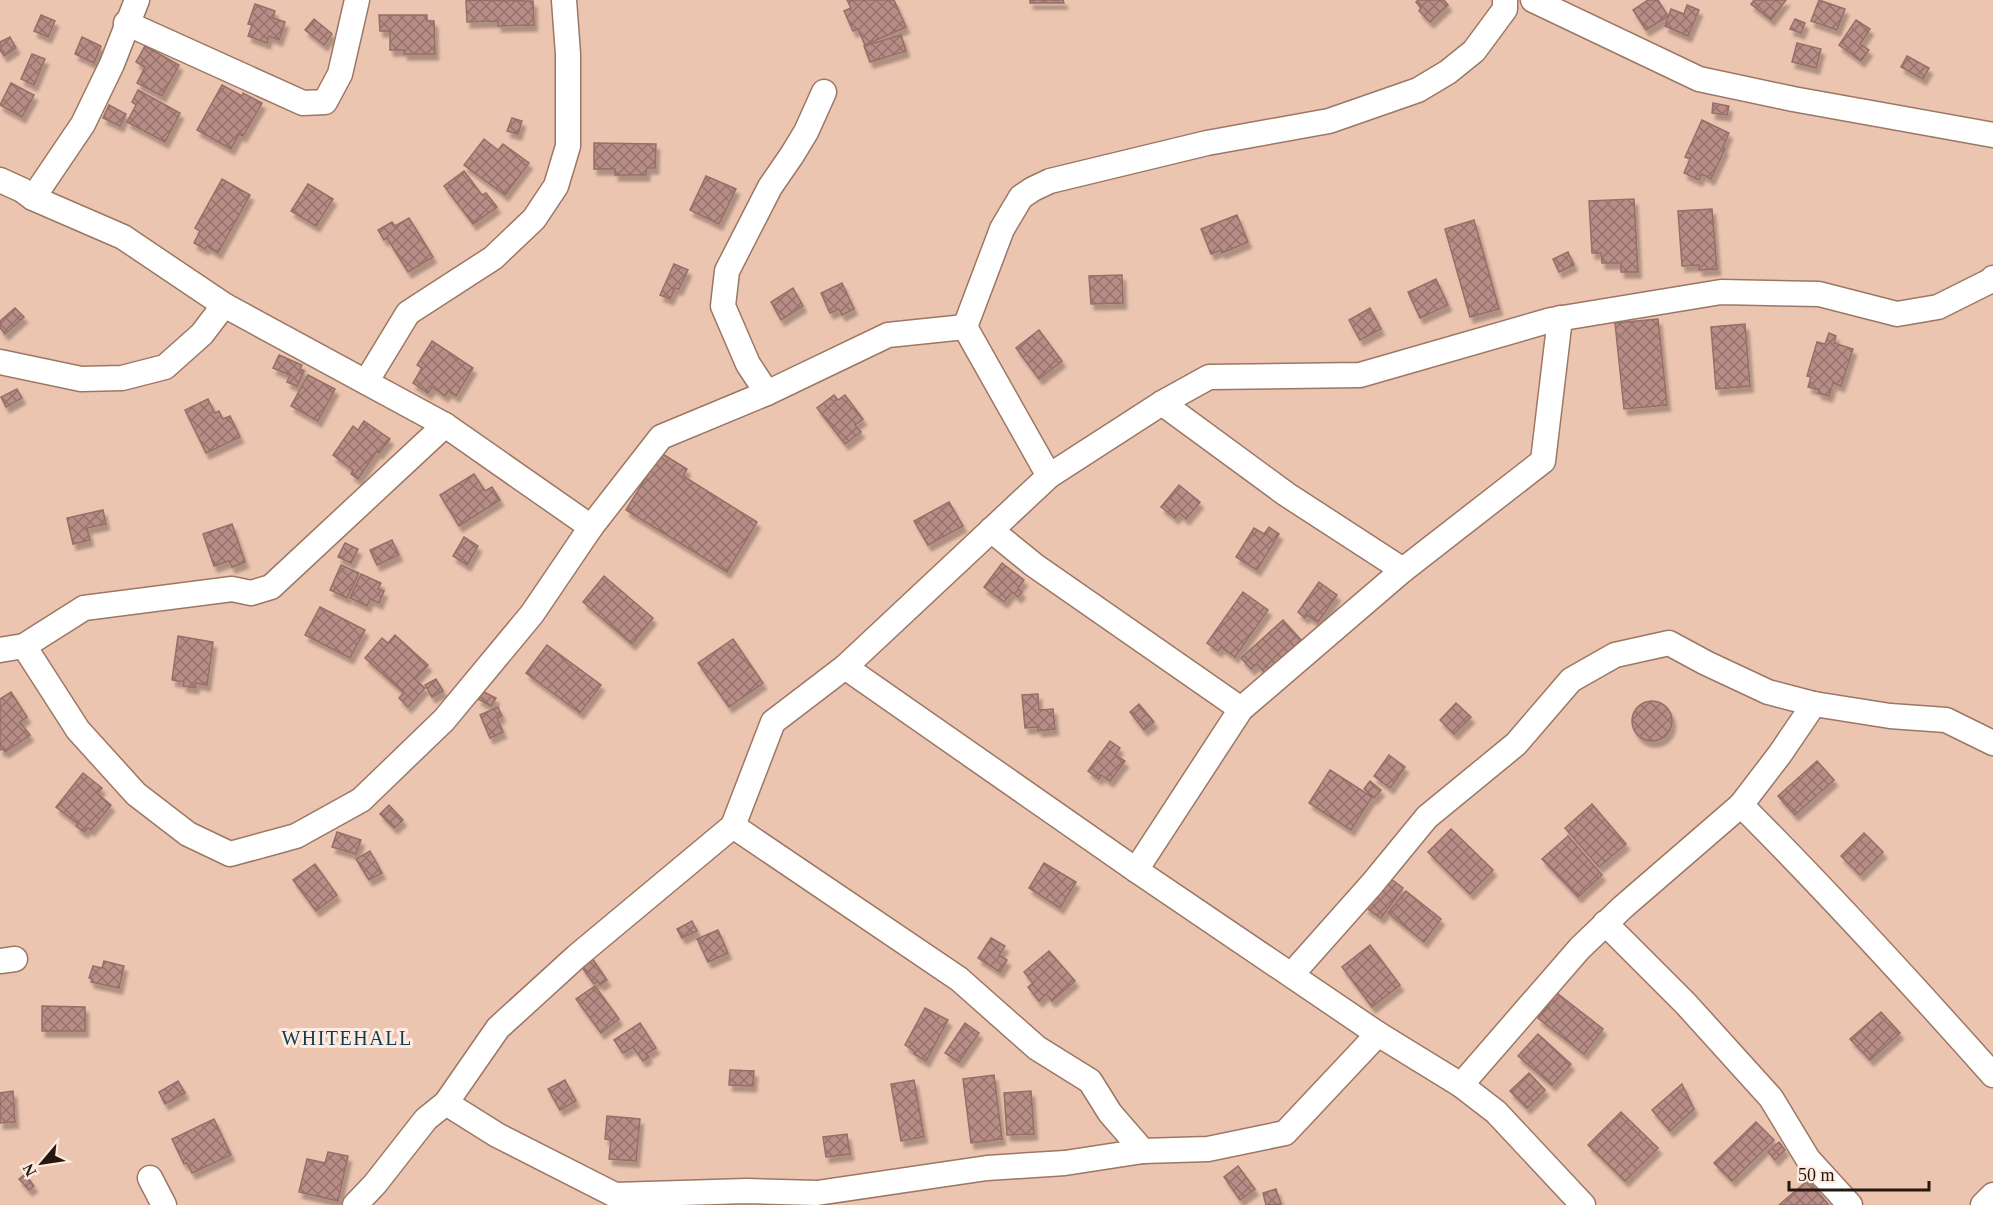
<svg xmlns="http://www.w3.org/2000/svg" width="1993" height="1205" font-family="'Times New Roman',serif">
  <defs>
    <pattern id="building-cross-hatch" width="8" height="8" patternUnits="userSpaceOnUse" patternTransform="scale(1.5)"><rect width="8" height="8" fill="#b78d86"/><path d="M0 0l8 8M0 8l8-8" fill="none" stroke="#95726c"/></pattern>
    <filter id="shadow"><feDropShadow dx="3.5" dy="6" stdDeviation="1.5" flood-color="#0004"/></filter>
  </defs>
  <rect width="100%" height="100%" fill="#ecc5b0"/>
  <g fill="url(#building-cross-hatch)" stroke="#976e68" stroke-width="1.5" filter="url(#shadow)">
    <polygon points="466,0 533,1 534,25 498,26 498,21 467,22"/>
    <polygon points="847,0 894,0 906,27 865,45 858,29 853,31 844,11 851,8"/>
    <polygon points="1030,0 1063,0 1064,3 1030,3"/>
    <polygon points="1418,0 1444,0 1448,5 1430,22 1419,11 1421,8 1416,2"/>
    <polygon points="1648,0 1658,0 1668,16 1646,30 1633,10"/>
    <polygon points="1754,0 1786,0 1771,20 1751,4"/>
    <polygon points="1819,0 1845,9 1837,30 1811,21"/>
    <polygon points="255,4 275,11 273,18 285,22 279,40 269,36 267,43 248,36 252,25 248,24"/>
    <polygon points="1687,5 1699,10 1688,36 1665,26 1671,9 1684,14"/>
    <polygon points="41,15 55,21 48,37 34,31"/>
    <polygon points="379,15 427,15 427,21 434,21 435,54 404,54 404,50 390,50 390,31 380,31"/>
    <polygon points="314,19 332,34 324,45 305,30"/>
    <polygon points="1795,19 1805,23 1801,33 1790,29"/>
    <polygon points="1856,20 1870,29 1860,44 1869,50 1861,61 1839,45"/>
    <polygon points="901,35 906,51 870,62 864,46"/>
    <polygon points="10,37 16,48 4,56 0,50 0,42"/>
    <polygon points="82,37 101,46 94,63 75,54"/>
    <polygon points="1797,43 1821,49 1816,68 1792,62"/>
    <polygon points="145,46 179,65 162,96 137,83 145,67 136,62"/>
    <polygon points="32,54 45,59 34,85 21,79"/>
    <polygon points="1907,56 1929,68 1923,79 1901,67"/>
    <polygon points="11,83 34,95 22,117 0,105"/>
    <polygon points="222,85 242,96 243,93 262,103 243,136 239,134 231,149 197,130"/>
    <polygon points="138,90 180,113 165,142 127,122 136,105 132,102"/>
    <polygon points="1713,103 1729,106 1727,115 1712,113"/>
    <polygon points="109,105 126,114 120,126 103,118"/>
    <polygon points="512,118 522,121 518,134 507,131"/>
    <polygon points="1702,120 1729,133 1723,147 1725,149 1711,179 1702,174 1699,180 1684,173 1690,159 1685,157"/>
    <polygon points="484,139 498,150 503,144 529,163 505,195 464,165"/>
    <polygon points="594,143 656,144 655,168 647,168 646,175 615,175 615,169 594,169"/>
    <polygon points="464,171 482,195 486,193 497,207 473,224 444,186"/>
    <polygon points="706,176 736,189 719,224 690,210"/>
    <polygon points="222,179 250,195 218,253 207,246 205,249 194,243 200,231 195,228"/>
    <polygon points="308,184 333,199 316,226 291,211"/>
    <polygon points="1634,199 1638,272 1621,272 1621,263 1602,263 1601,253 1592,253 1589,201"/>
    <polygon points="1712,209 1717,269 1699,270 1699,265 1682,266 1678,211"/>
    <polygon points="1237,215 1248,242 1222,253 1221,250 1211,254 1201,229"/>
    <polygon points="409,218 433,257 408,272 387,238 384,240 378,230 392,222 395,226"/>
    <polygon points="1474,220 1499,309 1470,317 1445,229"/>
    <polygon points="1568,252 1574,265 1559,272 1553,259"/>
    <polygon points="674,264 688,270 679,289 675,288 670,299 660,295"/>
    <polygon points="1122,275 1123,303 1091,304 1089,276"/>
    <polygon points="1436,279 1448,305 1420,318 1408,292"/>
    <polygon points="842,283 854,309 842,315 839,309 830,313 821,293"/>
    <polygon points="793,288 803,306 781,320 771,302"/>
    <polygon points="15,308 24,317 5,334 0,328 0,321"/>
    <polygon points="1370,308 1381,329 1360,340 1349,320"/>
    <polygon points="1658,319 1667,405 1624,409 1615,323"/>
    <polygon points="1745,324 1750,386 1716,389 1711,327"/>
    <polygon points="1039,330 1062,361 1039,379 1016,348"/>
    <polygon points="1829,333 1836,336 1834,343 1853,349 1841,386 1833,383 1829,396 1818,393 1819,390 1808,387 1811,377 1807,376 1817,342 1825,344"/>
    <polygon points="432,341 473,368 456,396 448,391 445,396 432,387 428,393 413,383 422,368 417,365"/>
    <polygon points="279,355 302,365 300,369 304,371 297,386 287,382 290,375 273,368"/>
    <polygon points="308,375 335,389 318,421 291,406"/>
    <polygon points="17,389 22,398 6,407 1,397"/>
    <polygon points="834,395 838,400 845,395 863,419 855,425 861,432 845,444 817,408"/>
    <polygon points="208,399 215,413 219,411 223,419 230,416 240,437 206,453 185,410"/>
    <polygon points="364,421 390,439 379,453 377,451 358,479 351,474 353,470 333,455 353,426 358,430"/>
    <polygon points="661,453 687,469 683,476 757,522 727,572 626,510"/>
    <polygon points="474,474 485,491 492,487 500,500 459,526 440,495"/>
    <polygon points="1179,485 1200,502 1186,519 1179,513 1175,518 1161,507"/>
    <polygon points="949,502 963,526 928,545 914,521"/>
    <polygon points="103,510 106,524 87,528 90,540 73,544 67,518"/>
    <polygon points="232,524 245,562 232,567 229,561 214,566 203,534"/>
    <polygon points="1269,527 1279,534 1257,570 1236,557 1254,528 1264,534"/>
    <polygon points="464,537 478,546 467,565 453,556"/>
    <polygon points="392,540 399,555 377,565 370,550"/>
    <polygon points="345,543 358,549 351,563 338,557"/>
    <polygon points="1002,563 1024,580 1018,588 1022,592 1018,597 1012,592 1004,602 984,587"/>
    <polygon points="341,565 359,573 347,598 330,590"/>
    <polygon points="361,574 381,583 378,589 384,591 379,603 370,599 367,606 350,598"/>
    <polygon points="604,576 653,618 632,644 583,602"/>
    <polygon points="1319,582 1337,595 1318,622 1307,615 1305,618 1298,612"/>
    <polygon points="1243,592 1268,610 1235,657 1221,647 1218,651 1207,643"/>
    <polygon points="320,607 365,630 350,658 305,635"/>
    <polygon points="1283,620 1301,640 1265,673 1257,664 1251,669 1241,658"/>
    <polygon points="395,635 428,665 415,679 425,688 408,707 399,698 404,693 365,658 382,638 388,643"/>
    <polygon points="178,636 213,642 207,685 196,683 195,688 183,686 184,682 172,680"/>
    <polygon points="733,639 763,683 729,707 698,663"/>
    <polygon points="547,645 601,685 580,713 526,673"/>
    <polygon points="436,679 443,691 432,697 425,685"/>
    <polygon points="482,691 496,698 491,706 478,699"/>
    <polygon points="11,692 27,717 20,722 30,735 5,752 3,749 0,750 0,699"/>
    <polygon points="1038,694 1039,710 1053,709 1055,729 1038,731 1038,727 1025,728 1022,695"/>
    <circle cx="1652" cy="721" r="20"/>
    <polygon points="1456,703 1471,717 1454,734 1440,720"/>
    <polygon points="1139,704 1154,722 1144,730 1130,712"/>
    <polygon points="498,707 502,716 497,718 503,732 490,738 480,715"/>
    <polygon points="1110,741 1120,748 1115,755 1125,761 1110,781 1101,775 1099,779 1088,771"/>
    <polygon points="1389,755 1405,767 1390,788 1374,776"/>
    <polygon points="1817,761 1834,780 1795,815 1778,796"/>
    <polygon points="1330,770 1372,797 1351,830 1309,803"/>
    <polygon points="83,773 102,788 97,793 111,805 91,830 88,828 84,832 76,826 78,824 56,807"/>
    <polygon points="1370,781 1381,790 1374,798 1364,789"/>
    <polygon points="1592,804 1626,844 1599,867 1565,828"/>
    <polygon points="389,805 403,820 394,828 380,814"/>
    <polygon points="1451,829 1493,870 1470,894 1428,852"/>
    <polygon points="337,832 361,840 356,854 332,847"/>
    <polygon points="1864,833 1883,852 1860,875 1841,856"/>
    <polygon points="1568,836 1602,875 1578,897 1542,859"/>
    <polygon points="370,851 382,873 369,880 356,859"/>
    <polygon points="1044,863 1076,882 1060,908 1029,888"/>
    <polygon points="315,864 337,895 316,911 293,880"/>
    <polygon points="1387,876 1403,888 1381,918 1365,907"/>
    <polygon points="1406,891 1441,919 1424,942 1388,913"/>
    <polygon points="692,921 697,931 682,938 677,929"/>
    <polygon points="718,930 728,953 708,962 697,939"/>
    <polygon points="991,938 1005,946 999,955 1007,960 1000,972 978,958"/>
    <polygon points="1370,945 1400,985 1372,1007 1342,967"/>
    <polygon points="1049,951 1075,981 1052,1001 1046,994 1039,1001 1028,987 1033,983 1024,972"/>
    <polygon points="592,958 607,980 600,985 598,981 594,984 581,966"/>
    <polygon points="104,961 124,966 119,988 91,982 92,979 89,978 93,966 102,968"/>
    <polygon points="595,986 619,1019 601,1033 576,999"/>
    <polygon points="1557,993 1603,1029 1584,1054 1538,1018"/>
    <polygon points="42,1006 85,1007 85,1031 42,1031"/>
    <polygon points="925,1008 948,1020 926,1061 914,1054 914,1051 905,1045"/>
    <polygon points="1881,1012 1900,1033 1870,1060 1850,1039"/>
    <polygon points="640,1023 656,1048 646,1054 649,1057 643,1061 633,1047 623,1053 614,1040"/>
    <polygon points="965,1023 979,1033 959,1062 945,1053"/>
    <polygon points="1538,1034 1571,1064 1552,1085 1518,1056"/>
    <polygon points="730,1070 754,1071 753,1086 729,1085"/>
    <polygon points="1529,1073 1545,1090 1527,1108 1510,1091"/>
    <polygon points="994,1075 1002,1139 971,1143 963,1079"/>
    <polygon points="565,1080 576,1101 560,1110 548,1089"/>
    <polygon points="914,1080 924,1137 901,1141 891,1084"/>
    <polygon points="178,1081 185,1093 165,1104 159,1092"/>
    <polygon points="1682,1084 1694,1109 1670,1131 1652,1110"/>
    <polygon points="13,1091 15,1122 0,1123 0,1093"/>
    <polygon points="1031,1091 1034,1134 1007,1135 1004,1093"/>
    <polygon points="1621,1112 1658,1148 1625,1181 1588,1145"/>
    <polygon points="607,1116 640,1119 636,1161 609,1159 611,1140 605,1139"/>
    <polygon points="214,1119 231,1155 192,1173 187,1163 184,1164 172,1139"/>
    <polygon points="1756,1122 1774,1140 1732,1181 1714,1163"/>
    <polygon points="847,1134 850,1154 826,1157 823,1137"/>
    <polygon points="1779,1142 1785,1150 1775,1160 1768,1152"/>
    <polygon points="328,1152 348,1156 338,1201 299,1192 307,1159 325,1163"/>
    <polygon points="1238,1166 1255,1189 1240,1200 1224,1177"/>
    <polygon points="25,1174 34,1186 29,1190 19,1179"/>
    <polygon points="1808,1180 1829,1205 1779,1205"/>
    <polygon points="1276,1189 1281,1204 1266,1205 1263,1193"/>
  </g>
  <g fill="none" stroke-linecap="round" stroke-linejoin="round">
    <defs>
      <g id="minor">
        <polyline points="1533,0 1699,79 1793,99 1993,135"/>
        <polyline points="126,23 303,103 325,102 340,74 357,0"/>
        <polyline points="0,180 22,190 33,198 123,237 224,305 445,425 271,587 251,593 232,589 84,608 24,646 0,650"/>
        <polyline points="33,198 83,124 112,64 137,0"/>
        <polyline points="0,362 81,379 122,378 165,367 202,334 224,305"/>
        <polyline points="366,382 408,313 493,258 534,219 556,186 568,146 568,54 564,0"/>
        <polyline points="767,393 748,364 723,306 727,271 770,187 792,155 806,132 824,92"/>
        <polyline points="1162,403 1286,494 1403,570"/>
        <polyline points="445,425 591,527 661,437 767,393 888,335 965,327"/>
        <polyline points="1049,476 1162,403 1209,377 1360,375 1551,320 1721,292 1819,294 1897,314 1938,307 1992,280 1993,278"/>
        <polyline points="991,530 1034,565 1241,709"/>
        <polyline points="24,646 78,730 136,794 188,834 230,854 296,836 361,800 444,720 532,614 591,527"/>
        <polyline points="845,667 1136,870 1378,1034 1461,1085 1496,1112 1583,1205"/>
        <path d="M1741,805C1828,892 1911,983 1993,1075"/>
        <polyline points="733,826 959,979 1037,1048 1090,1081 1110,1113 1143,1151"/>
        <polyline points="1136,870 1241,709 1403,570 1543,461 1560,318"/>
        <polyline points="1605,923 1686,1004 1771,1098 1808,1159 1850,1205"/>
        <polyline points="0,961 15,959"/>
        <polyline points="1292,974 1372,884 1427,817 1516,744 1571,680 1615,655 1669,643 1706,663 1768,692 1814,704 1890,716 1946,720 1993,743"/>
        <polyline points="1461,1085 1580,948 1623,907 1741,805 1780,754 1814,704"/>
        <polyline points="446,1103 497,1135 615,1195 747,1191 817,1193 987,1168 1065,1163 1143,1151 1208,1149 1285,1133 1378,1034"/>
        <polyline points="150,1178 164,1205"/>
        <polyline points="355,1205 375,1184 426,1119 446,1103 498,1028 577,956 733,826 773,722 845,667 1049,476 965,327 1002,229 1021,197 1033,189 1050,181 1207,143 1329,121 1418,90 1448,72 1474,51 1505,9 1505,0"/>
        <polyline points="1983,1205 1993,1195"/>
      </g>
    </defs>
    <use href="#minor" stroke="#9b7764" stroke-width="27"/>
    <use href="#minor" stroke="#fff" stroke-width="24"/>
  </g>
  <g text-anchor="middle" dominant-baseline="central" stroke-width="6" stroke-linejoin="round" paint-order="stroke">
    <g font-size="20" letter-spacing="1.5" fill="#0b3d50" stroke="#ffeae0">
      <text x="347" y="1038">WHITEHALL</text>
    </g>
  </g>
  <g transform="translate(42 1163) rotate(241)" stroke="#ffeae0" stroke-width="4.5" paint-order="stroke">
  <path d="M0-4.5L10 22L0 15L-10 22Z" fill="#261811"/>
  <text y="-9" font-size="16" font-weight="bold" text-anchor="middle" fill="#261811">N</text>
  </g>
  <path d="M1789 1181v9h140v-9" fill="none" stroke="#261811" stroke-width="3"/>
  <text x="1798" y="1181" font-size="18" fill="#261811" stroke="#ffeae0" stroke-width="4.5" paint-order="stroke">50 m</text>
</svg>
